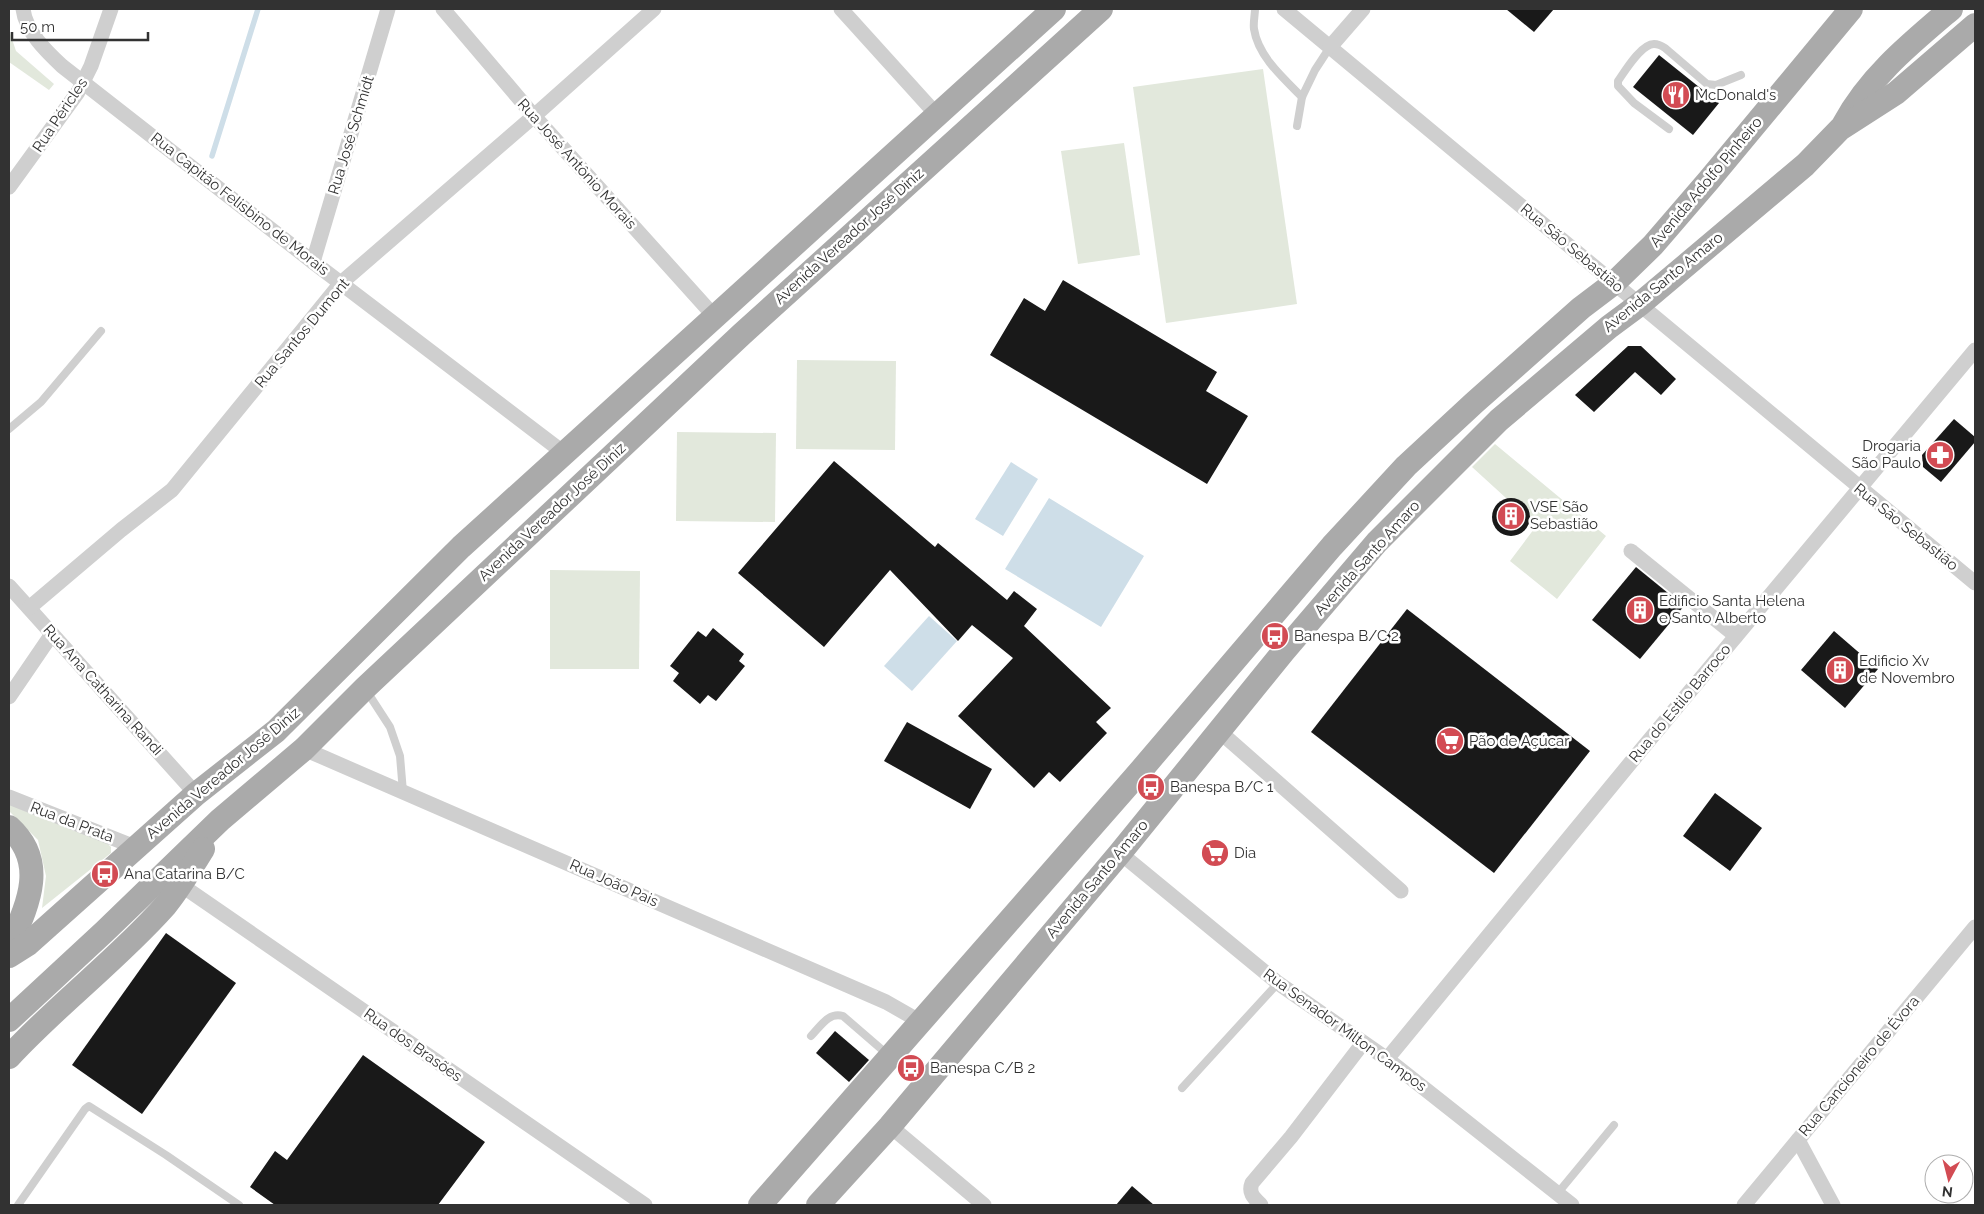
<svg xmlns="http://www.w3.org/2000/svg" width="1984" height="1214" font-family="Raleway,sans-serif">
  <rect width="100%" height="100%" fill="#fff"/>
  <g fill="#e2e8dc">
    <polygon points="9,30 16,51 54,84 49,90 9,62"/>
    <polygon points="1263,69 1297,304 1166,323 1133,87"/>
    <polygon points="1124,143 1140,255 1078,264 1061,151"/>
    <polygon points="797,360 896,361 895,450 796,449"/>
    <polygon points="677,432 776,433 775,522 676,521"/>
    <polygon points="1495,444 1606,536 1557,599 1510,561 1537,525 1530,520 1530,512 1524,503 1514,498 1506,498 1472,467"/>
    <polygon points="550,570 640,571 639,669 550,669"/>
    <polygon points="9,804 104,840 111,847 111,853 42,908 46,876 38,840 9,811"/>
  </g>
  <g fill="#cedee8">
    <polygon points="1011,462 1038,479 1003,536 975,519"/>
    <polygon points="1049,498 1144,556 1101,627 1005,569"/>
    <polygon points="929,616 957,641 912,691 884,666"/>
  </g>
  <g fill="none" stroke-linecap="round" stroke-linejoin="round">
    <polyline stroke="#cedee8" stroke-width="5.5" points="212,156 258,9"/>
  </g>
  <g fill="#191919">
    <polygon points="1506,9 1554,9 1534,32"/>
    <polygon points="1659,55 1719,103 1693,135 1633,87"/>
    <polygon points="1063,280 1217,372 1206,391 1248,416 1207,484 990,355 1024,298 1045,311"/>
    <polygon points="1628,346 1641,346 1676,379 1661,395 1635,372 1594,412 1575,395"/>
    <polygon points="1954,419 1975,437 1975,442 1941,482 1923,467 1922,455"/>
    <polygon points="834,461 935,547 938,543 1007,600 1014,591 1037,609 1024,626 1111,708 1096,722 1107,733 1060,782 1049,772 1034,788 958,716 1013,658 972,625 958,641 890,570 824,647 738,573"/>
    <circle cx="1511" cy="517" r="19"/>
    <polygon points="1636,567 1684,606 1640,659 1592,620"/>
    <polygon points="1407,609 1590,751 1494,873 1311,732"/>
    <polygon points="713,628 744,654 739,661 745,666 716,701 708,695 700,704 673,681 679,673 670,666 698,631 706,637"/>
    <polygon points="1834,631 1878,669 1845,708 1801,670"/>
    <polygon points="907,722 992,769 970,809 884,761"/>
    <polygon points="1715,793 1762,828 1730,871 1683,836"/>
    <polygon points="166,933 236,983 142,1114 72,1065"/>
    <polygon points="835,1031 869,1060 849,1082 816,1053"/>
    <polygon points="363,1055 485,1142 438,1205 275,1205 250,1187 275,1151 287,1160"/>
    <polygon points="1132,1186 1154,1205 1116,1205"/>
  </g>
  <g fill="none" stroke-linecap="round" stroke-linejoin="round">
    <g stroke="#cfcfcf" stroke-width="8">
      <path d="M1255,9C1255,15 1253,23 1254,29C1258,56 1283,78 1302,97"/>
      <polyline points="1297,126 1302,97 1315,70 1330,47"/>
      <path d="M1669,129L1634,103L1618,86V81C1625,71 1641,44 1654,44C1658,44 1662,46 1665,48L1707,84L1716,85L1741,75"/>
      <polyline points="9,429 41,402 101,331"/>
      <polyline points="366,690 390,727 400,756 403,792"/>
      <path d="M811,1036C821,1026 828,1012 843,1016L887,1054"/>
      <polyline points="1182,1088 1278,983"/>
      <polyline points="1557,1194 1614,1125"/>
      <polyline points="18,1205 85,1109 89,1106 166,1155 239,1205"/>
    </g>
    <g stroke="#cfcfcf" stroke-width="15">
      <path d="M23,9C26,32 46,51 62,66L313,262L564,453"/>
      <polyline points="443,9 534,116 714,316"/>
      <polyline points="841,9 936,114"/>
      <polyline points="1284,9 1975,583"/>
      <polyline points="1330,47 1363,9"/>
      <polyline points="9,187 78,92 91,66 111,9"/>
      <polyline points="313,262 388,9"/>
      <polyline points="1631,551 1736,636"/>
      <polyline points="9,586 196,794"/>
      <polyline points="29,608 121,530 172,490 341,283 534,116 654,9"/>
      <polyline points="9,697 52,634"/>
      <polyline points="1219,731 1401,891"/>
      <polyline points="304,749 886,1002 921,1022"/>
      <polyline points="9,797 135,847"/>
      <polyline points="1120,853 1278,983 1387,1059 1572,1205"/>
      <polyline points="181,885 645,1205"/>
      <polyline points="1387,1059 1641,750 1975,350"/>
      <polyline points="890,1126 984,1205"/>
      <polyline points="1798,1140 1833,1205"/>
      <path d="M1261,1205C1254,1198 1248,1193 1252,1183L1291,1137L1363,1043"/>
      <polyline points="1744,1205 1975,927"/>
    </g>
    <g stroke="#aaa" stroke-width="24">
      <path d="M1844,124C1869,77 1911,43 1951,9"/>
      <path d="M9,827C49,863 27,906 9,947"/>
      <polyline points="9,956 28,944 196,794 276,731 461,547 1054,9"/>
      <polyline points="9,1020 104,932 220,820 304,749 365,688 742,334 1101,9"/>
      <path d="M9,1057C58,1004 117,960 165,906C180,888 191,868 203,849"/>
      <polyline points="760,1205 1136,776 1332,546 1406,466 1474,403 1581,308 1614,283 1653,245 1709,180 1851,9"/>
      <polyline points="818,1205 890,1126 1120,853 1284,651 1377,542 1499,420 1609,327 1640,304 1805,165 1840,129 1896,93 1975,25"/>
    </g>
  </g>
  <defs>
    <symbol id="restaurant-disc" viewBox="-11 -11 22 22"><circle r="9.5" fill="#d24b53" stroke="#fff"/><path d="M-5-6h1v4h1v-4h1v4h1v-4h1v5L-1.5 .5V6h-2V.5L-5-1ZM5-6V6H3V1.5H1.5Q1.5-4 5-6Z" fill="#fff"/></symbol>
    <symbol id="pharmacy-disc" viewBox="-11 -11 22 22"><circle r="9.5" fill="#d24b53" stroke="#fff"/><path d="M-2-6h4v4h4v4h-4v4h-4v-4h-4v-4h4Z" fill="#fff"/></symbol>
    <symbol id="building-disc" viewBox="-11 -11 22 22"><circle r="9.5" fill="#d24b53" stroke="#fff"/><path d="M-4-6H4V6H1V3H-1V6H-4ZM-2.5-4.3h1.7v1.8h-1.7ZM.8-4.3h1.7v1.8H.8ZM-2.5-1h1.7V.8h-1.7ZM.8-1h1.7V.8H.8Z" fill="#fff"/></symbol>
    <symbol id="bus-disc" viewBox="-11 -11 22 22"><circle r="9.5" fill="#d24b53" stroke="#fff"/><path d="M-5-6H5V4H4V6H2V4H-2V6H-4V4H-5ZM-3.5-4V0h7V-4ZM-3.5 1.2v1.5H-2V1.2ZM2 1.2v1.5H3.5V1.2Z" fill="#fff"/></symbol>
    <symbol id="supermarket-disc" viewBox="-11 -11 22 22"><circle r="9.5" fill="#d24b53" stroke="#fff"/><path d="M-6-5.5h2.5l.6 2H6L4.5 2H-2.5L-4.4-4H-6ZM-1.5 3.2a1.3 1.3 0 1 0 .1 0ZM3 3.2a1.3 1.3 0 1 0 .1 0Z" fill="#fff"/></symbol>
  </defs>
  <g fill-rule="evenodd">
    <use href="#restaurant-disc" x="1660" y="79" width="32" height="32"/>
    <use href="#pharmacy-disc" x="1924" y="439" width="32" height="32"/>
    <use href="#building-disc" x="1495" y="500" width="32" height="32"/>
    <use href="#building-disc" x="1624" y="594" width="32" height="32"/>
    <use href="#bus-disc" x="1259" y="620" width="32" height="32"/>
    <use href="#building-disc" x="1824" y="654" width="32" height="32"/>
    <use href="#supermarket-disc" x="1434" y="725" width="32" height="32"/>
    <use href="#bus-disc" x="1135" y="771" width="32" height="32"/>
    <use href="#supermarket-disc" x="1199" y="837" width="32" height="32"/>
    <use href="#bus-disc" x="89" y="858" width="32" height="32"/>
    <use href="#bus-disc" x="895" y="1052" width="32" height="32"/>
  </g>
  <g text-anchor="middle" dominant-baseline="central" stroke-width="5" stroke-linejoin="round" paint-order="stroke">
    <g font-size="15" fill="#323232" stroke="#fff" text-anchor="start">
      <text x="1695" y="95">McDonald's</text>
      <text x="1921" y="446" text-anchor="end">Drogaria<tspan x="1921" dy="17">São Paulo</tspan></text>
      <text x="1530" y="507">VSE São<tspan x="1530" dy="17">Sebastião</tspan></text>
      <text x="1659" y="601">Edificio Santa Helena<tspan x="1659" dy="17">e Santo Alberto</tspan></text>
      <text x="1294" y="636">Banespa B/C 2</text>
      <text x="1859" y="661">Edificio Xv<tspan x="1859" dy="17">de Novembro</tspan></text>
      <text x="1469" y="741">Pão de Açúcar</text>
      <text x="1170" y="787">Banespa B/C 1</text>
      <text x="1234" y="853">Dia</text>
      <text x="124" y="874">Ana Catarina B/C</text>
      <text x="930" y="1068">Banespa C/B 2</text>
    </g>
    <g font-size="15" fill="#323232" stroke="#fff">
      <text transform="translate(60 115) rotate(-56)">Rua Péricles</text>
      <text transform="translate(351 135) rotate(-73)">Rua José Schmidt</text>
      <text transform="translate(577 164) rotate(48)">Rua José Antônio Morais</text>
      <text transform="translate(1706 182) rotate(-50)">Avenida Adolfo Pinheiro</text>
      <text transform="translate(240 204) rotate(38)">Rua Capitão Felisbino de Morais</text>
      <text transform="translate(849 236) rotate(-42)">Avenida Vereador José Diniz</text>
      <text transform="translate(1572 248) rotate(40)">Rua São Sebastião</text>
      <text transform="translate(1663 282) rotate(-39)">Avenida Santo Amaro</text>
      <text transform="translate(302 333) rotate(-50)">Rua Santos Dumont</text>
      <text transform="translate(552 512) rotate(-43)">Avenida Vereador José Diniz</text>
      <text transform="translate(1906 527) rotate(39)">Rua São Sebastião</text>
      <text transform="translate(1367 558) rotate(-48)">Avenida Santo Amaro</text>
      <text transform="translate(103 690) rotate(48)">Rua Ana Catharina Randi</text>
      <text transform="translate(1680 703) rotate(-50)">Rua do Estilo Barroco</text>
      <text transform="translate(223 773) rotate(-40)">Avenida Vereador José Diniz</text>
      <text transform="translate(72 822) rotate(21)">Rua da Prata</text>
      <text transform="translate(1097 879) rotate(-50)">Avenida Santo Amaro</text>
      <text transform="translate(614 883) rotate(24)">Rua João Pais</text>
      <text transform="translate(1345 1030) rotate(36)">Rua Senador Milton Campos</text>
      <text transform="translate(413 1045) rotate(35)">Rua dos Brasões</text>
      <text transform="translate(1859 1066) rotate(-50)">Rua Cancioneiro de Évora</text>
    </g>
  </g>
  <rect width="1984" height="1214" fill="none" stroke="#323232" stroke-width="20"/>
  <g transform="translate(1949 1179) rotate(187)"><circle r="24" fill="#ffffff" stroke="#adadad"/>
  <path d="M0-4L9 19L0 12L-9 19Z" fill="#d24b53"/>
  <text y="-8" font-size="14" font-weight="bold" text-anchor="middle" fill="#323232">N</text>
  </g>
  <path d="M12 32v8h136v-8" fill="none" stroke="#323232" stroke-width="2.5"/>
  <text x="20" y="32" font-size="15" fill="#323232" stroke="#ffffff" stroke-width="4" paint-order="stroke">50 m</text>
</svg>
